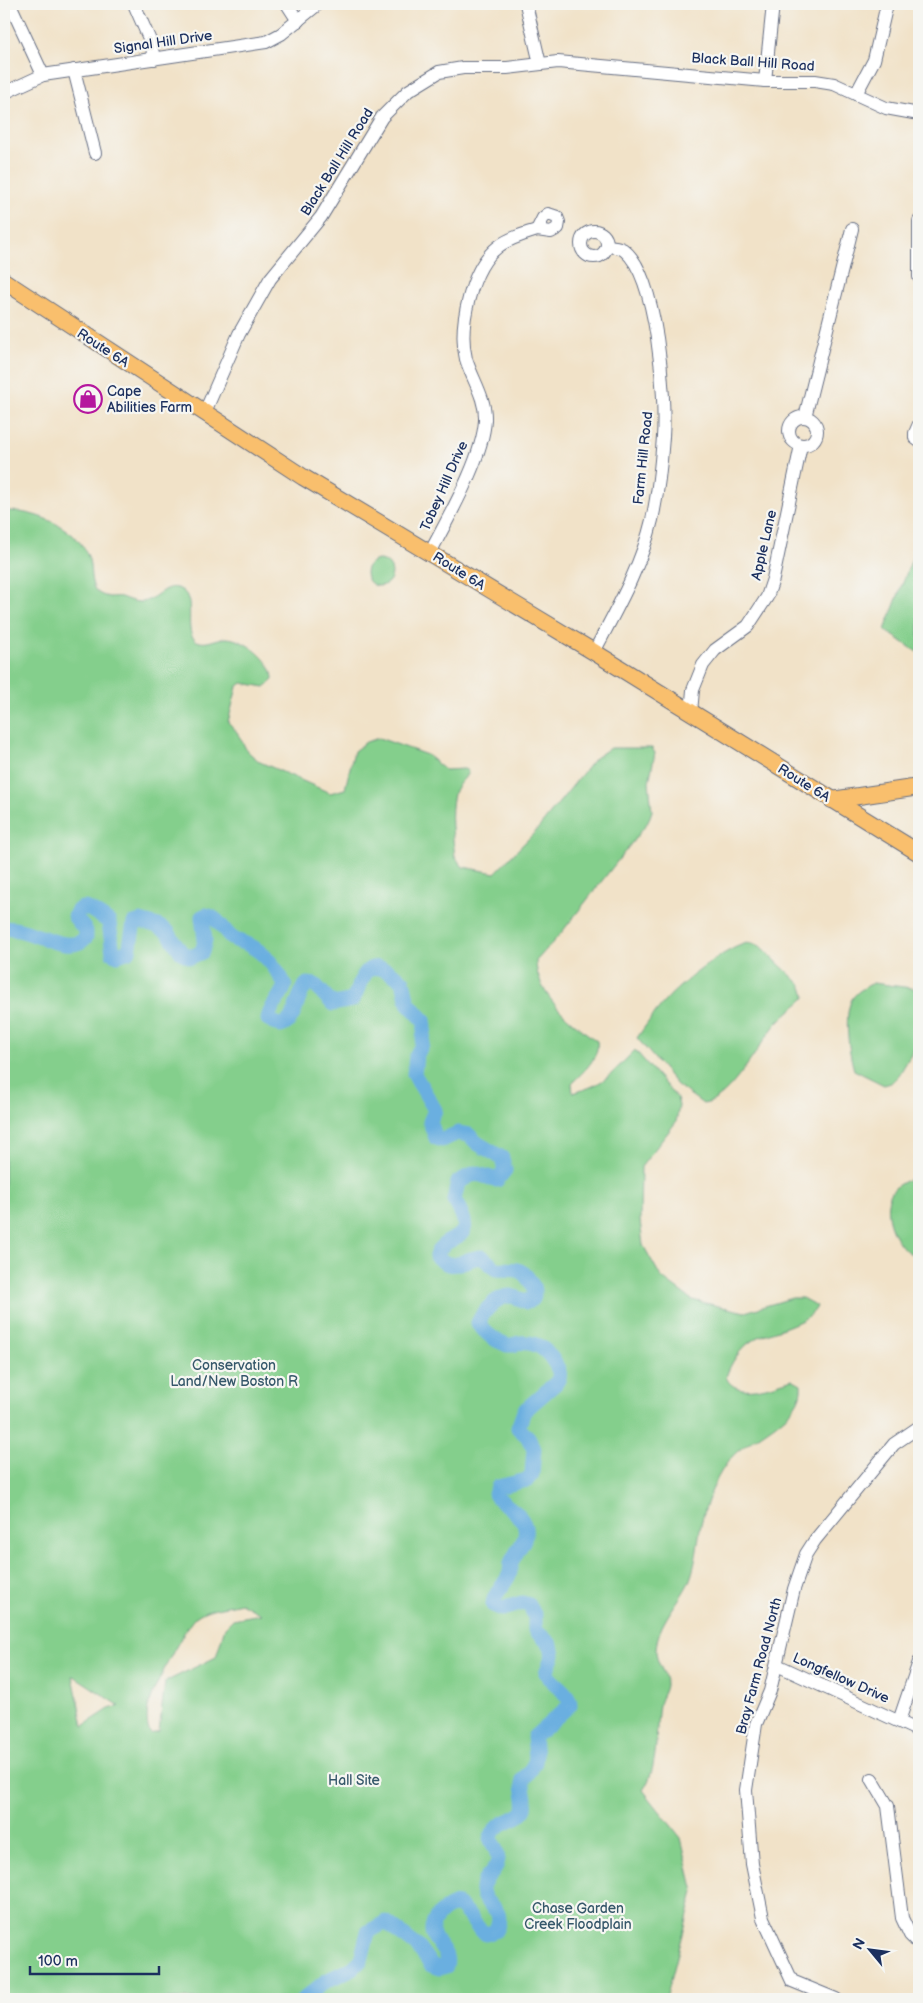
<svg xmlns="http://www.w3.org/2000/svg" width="923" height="2003" font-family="'Balsamiq Sans',sans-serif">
  <rect width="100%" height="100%" fill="#f6f6f2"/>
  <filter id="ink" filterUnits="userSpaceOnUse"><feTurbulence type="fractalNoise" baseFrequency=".02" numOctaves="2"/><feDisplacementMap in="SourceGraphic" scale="10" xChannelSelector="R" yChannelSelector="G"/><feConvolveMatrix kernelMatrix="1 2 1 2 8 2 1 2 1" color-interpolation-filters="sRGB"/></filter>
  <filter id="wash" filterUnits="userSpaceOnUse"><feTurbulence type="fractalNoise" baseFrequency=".0096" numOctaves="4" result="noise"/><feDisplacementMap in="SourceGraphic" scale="20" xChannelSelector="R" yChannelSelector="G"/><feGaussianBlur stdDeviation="1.12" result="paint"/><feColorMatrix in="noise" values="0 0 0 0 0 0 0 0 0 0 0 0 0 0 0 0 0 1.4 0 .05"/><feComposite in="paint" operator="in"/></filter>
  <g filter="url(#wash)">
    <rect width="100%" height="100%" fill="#f1e2c8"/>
    <g fill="#84cf8c" stroke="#507f75" fill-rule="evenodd">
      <path d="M4,511C33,510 75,526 87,554C92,564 89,578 94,588C98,594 103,596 110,597C114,597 118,596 121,597C127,599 133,602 140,602C154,602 163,584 177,588C202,595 178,637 200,642C208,644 217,638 226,638C244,638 274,661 273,680L265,687L242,683L237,687L228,722L237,732L247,751L260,762L330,793L345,789L354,751L366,742L379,738L427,755L445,770L464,769L468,771C466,780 456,784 454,794C449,814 453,837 455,857L463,867L495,873L536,831L595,758L610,748H652L655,753L649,782L652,811L648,822L562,932L536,961C536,995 572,1023 597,1041C600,1058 583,1072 572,1083L573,1093C606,1084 612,1073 635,1050L677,1098L679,1106L676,1122L641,1167L640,1220L643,1245L661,1277L692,1300L745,1312L792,1298H802L817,1306C812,1323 768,1331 753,1340C741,1347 730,1364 726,1377C735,1400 774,1385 792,1379L801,1384C805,1417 748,1437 731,1458C717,1474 709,1496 703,1516C697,1538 698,1560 689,1582C678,1605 658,1622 656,1649C655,1663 666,1671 666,1684C666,1691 660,1698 659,1705C655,1731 659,1768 643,1790L681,1838L694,1892L666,1999H4ZM241,1603L261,1614L233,1619L225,1627L216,1657L165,1682L159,1731L151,1734C146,1728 147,1715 148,1708C151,1693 186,1623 197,1616C209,1607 227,1607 241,1603ZM73,1676H74L120,1706L109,1709L83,1726Z"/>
      <polygon points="919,540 919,648 917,652 885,630"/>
      <circle cx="379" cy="573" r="13"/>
      <path d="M748,943L760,946L801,985L806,997C797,1006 786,1013 777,1023C759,1043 730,1102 703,1104L677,1085L637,1038C646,1025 655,1012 665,1001C681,983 726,947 748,943Z"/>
      <path d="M873,983L919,989V1041L899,1075L891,1083L884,1085L854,1070C849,1053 842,1011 854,996C859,990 866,987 873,983Z"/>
      <path d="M919,1174V1253H909C893,1241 878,1206 895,1188C901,1182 911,1179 919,1174Z"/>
    </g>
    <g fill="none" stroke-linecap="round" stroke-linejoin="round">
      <path stroke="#6aafe0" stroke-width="15" d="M4,929C26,924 69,959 86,937V931L75,917C80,897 99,916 109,922L113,953L118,955L129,951L134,923L140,921L158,926L168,932L181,952L191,957L202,952L205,940L202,917L206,915C219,918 222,929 231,937C236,942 244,942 249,945C265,953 277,969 285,985C281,998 269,1008 268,1019L281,1026C298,1020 295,996 307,984L315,985L333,1004L353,1000C366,966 370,957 403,981L408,1003L424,1020L425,1027L422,1045L416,1056L414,1074L435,1110L430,1122L436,1138L442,1140L458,1133L469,1135L477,1143L502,1158L505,1170L497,1180L475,1173L458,1182L454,1200C483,1246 444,1230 436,1256C454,1274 462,1258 482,1257L496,1269C515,1270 521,1266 531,1283C535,1289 535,1293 533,1299L527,1302C522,1300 516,1297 511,1296C497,1295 483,1312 478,1323C485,1333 493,1340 505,1344C510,1347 514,1344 520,1343C538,1341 548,1351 556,1365C560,1372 561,1376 556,1383L524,1411L518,1428L527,1436L534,1449L532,1474L527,1480L498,1487L495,1494C503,1506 518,1510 524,1524C530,1539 516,1550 511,1563C510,1567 511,1571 509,1575C505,1585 493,1594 493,1605L502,1609L522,1603L529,1605L535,1616V1630L551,1645L553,1655L546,1673C553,1685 570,1692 570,1705L534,1737C536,1762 540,1758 523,1780C522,1789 527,1800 525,1808C522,1821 495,1819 490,1839C512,1872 480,1872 482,1891C484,1909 508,1906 495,1931L486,1934C473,1927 470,1911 456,1904C448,1907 442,1910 437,1917C420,1940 452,1946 446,1966L439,1968L431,1965L418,1947L386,1922L368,1932L361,1960L353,1968L326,1981L304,1999"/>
    </g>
  </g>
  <g filter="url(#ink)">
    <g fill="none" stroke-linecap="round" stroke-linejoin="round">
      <defs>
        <g id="minor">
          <polyline points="10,4 43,75"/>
          <polyline points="134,4 151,43 154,59"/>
          <polyline points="287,4 298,21"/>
          <polyline points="526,4 540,64"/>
          <polyline points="74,70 95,153"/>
          <polyline points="765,81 773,4"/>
          <polyline points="4,93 43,75 266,42 281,34 318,4"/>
          <polyline points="856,94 874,60 887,4"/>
          <polygon points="548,214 557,217 559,222 558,228 551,232 537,230 543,218"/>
          <polyline points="919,221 919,277"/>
          <circle cx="594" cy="244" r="13"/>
          <polyline points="204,414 239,334 270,279 321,217 382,117 408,91 439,72 463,68 507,68 558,62 765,81 815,81 834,84 886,108 919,114"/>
          <polyline points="805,417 852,229"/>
          <circle cx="803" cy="431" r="14"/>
          <polyline points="919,424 915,433 915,438 919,441"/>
          <path d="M430,553C448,518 483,458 485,420C486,398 472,379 466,359C458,326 471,267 499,246C510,238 524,234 537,230"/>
          <path d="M594,652C616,610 641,567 652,520C658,493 661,465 663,437C666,396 657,278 625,251C620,246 613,247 607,246"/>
          <polyline points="691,713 693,690 703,665 715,650 748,626 767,597 773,579 801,445"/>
          <polyline points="777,1665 919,1731"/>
          <polyline points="899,1721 919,1662"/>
          <polyline points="872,1779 888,1806 902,1918 910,1935 919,1944"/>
          <polyline points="836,1999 792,1981 763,1918 752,1864 746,1790 756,1724 770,1691 794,1589 806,1554 815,1540 894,1444 919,1427"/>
        </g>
        <g id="major">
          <polyline points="4,281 303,477 594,652 919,853"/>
          <polyline points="832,800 919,787"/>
        </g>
      </defs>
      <use href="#minor" stroke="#666e83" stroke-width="14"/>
      <use href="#major" stroke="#666e83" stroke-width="18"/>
      <use href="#minor" stroke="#fff" stroke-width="12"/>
      <use href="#major" stroke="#f9bf6d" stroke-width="16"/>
    </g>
  </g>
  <defs>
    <symbol id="shop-ring" viewBox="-11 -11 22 22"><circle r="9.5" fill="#f6f6f2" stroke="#b5179e" stroke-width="1.5"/><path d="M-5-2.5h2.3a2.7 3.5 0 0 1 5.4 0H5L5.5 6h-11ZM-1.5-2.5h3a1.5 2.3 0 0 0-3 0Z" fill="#b5179e"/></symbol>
  </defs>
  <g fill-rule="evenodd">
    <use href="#shop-ring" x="72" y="383" width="32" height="32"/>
  </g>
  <g text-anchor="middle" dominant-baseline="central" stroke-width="4.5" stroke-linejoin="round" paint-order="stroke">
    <g font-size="14" fill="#1b2f5e" stroke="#f6f6f2">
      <text transform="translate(163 42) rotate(-8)">Signal Hill Drive</text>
      <text transform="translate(753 62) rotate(4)">Black Ball Hill Road</text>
      <text transform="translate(337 162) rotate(-58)">Black Ball Hill Road</text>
      <text transform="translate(103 348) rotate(33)">Route 6A</text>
      <text transform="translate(643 458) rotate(-84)">Farm Hill Road</text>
      <text transform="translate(444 486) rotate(-66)">Tobey Hill Drive</text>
      <text transform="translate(764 545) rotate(-77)">Apple Lane</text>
      <text transform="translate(459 571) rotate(32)">Route 6A</text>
      <text transform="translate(804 783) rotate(32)">Route 6A</text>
      <text transform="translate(759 1666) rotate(-75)">Bray Farm Road North</text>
      <text transform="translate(841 1678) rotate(24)">Longfellow Drive</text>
    </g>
    <g font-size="14" fill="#1b2f5e" stroke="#f6f6f2" text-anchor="start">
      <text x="107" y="391">Cape<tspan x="107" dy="16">Abilities Farm</tspan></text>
    </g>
    <g font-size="14" fill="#35576a" stroke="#f6f6f2">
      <text x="234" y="1365">Conservation<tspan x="234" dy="16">Land/New Boston R</tspan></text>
      <text x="354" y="1780">Hall Site</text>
      <text x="578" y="1908">Chase Garden<tspan x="578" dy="16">Creek Floodplain</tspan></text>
    </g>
  </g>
  <rect width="923" height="2003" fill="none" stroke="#f6f6f2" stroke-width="20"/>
  <g transform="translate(870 1950) rotate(299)" stroke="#f6f6f2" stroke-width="4" paint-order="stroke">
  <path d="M0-4L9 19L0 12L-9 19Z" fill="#1b2f5e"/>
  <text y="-8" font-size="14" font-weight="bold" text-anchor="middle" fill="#1b2f5e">N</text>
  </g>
  <path d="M30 1966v8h129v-8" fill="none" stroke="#1b2f5e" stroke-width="2.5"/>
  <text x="38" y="1966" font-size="15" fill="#1b2f5e" stroke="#f6f6f2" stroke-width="4" paint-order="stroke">100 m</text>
</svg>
